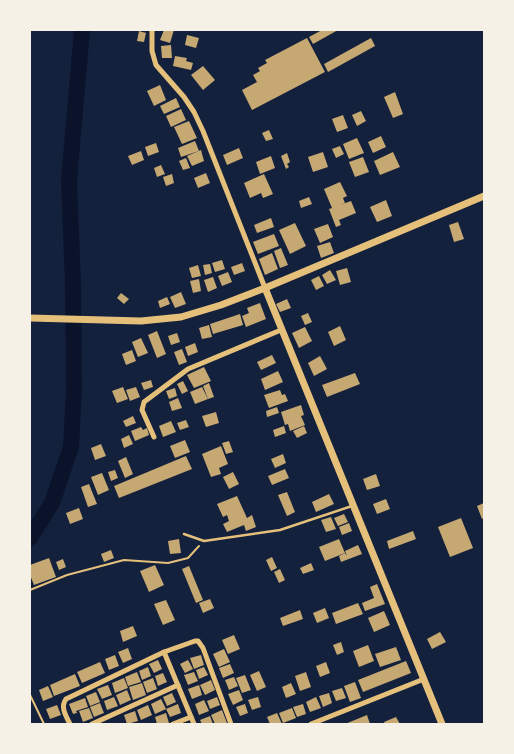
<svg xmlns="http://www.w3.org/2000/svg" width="514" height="754" font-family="'Noto Sans',sans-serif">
  <rect width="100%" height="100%" fill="#14213d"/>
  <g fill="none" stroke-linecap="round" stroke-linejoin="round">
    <polyline stroke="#0b132b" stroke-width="16" points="30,538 52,503 71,447 74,390 73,285 69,180 82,30"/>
  </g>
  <g fill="#c6a872">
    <polygon points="164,30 174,30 170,43 160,40"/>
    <polygon points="322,30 338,30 313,44 309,37"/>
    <polygon points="139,31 146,33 144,42 137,41"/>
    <polygon points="187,35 199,38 196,48 185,45"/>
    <polygon points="307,38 325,72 252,110 242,90 257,82 253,75 260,71 258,68 267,63 265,60"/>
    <polygon points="371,38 375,46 328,72 324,64"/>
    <polygon points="171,45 172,58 162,58 161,46"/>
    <polygon points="175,56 187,58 186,61 193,63 191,70 173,66"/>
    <polygon points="203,66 215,80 203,90 191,75"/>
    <polygon points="160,85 166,100 154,106 147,91"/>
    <polygon points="395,92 403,114 393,118 384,97"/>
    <polygon points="176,98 180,107 164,114 160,106"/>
    <polygon points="181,109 186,120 171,127 166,116"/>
    <polygon points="361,111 366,121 357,126 352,115"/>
    <polygon points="343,115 348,128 337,132 332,119"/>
    <polygon points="189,121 197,138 182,144 174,127"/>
    <polygon points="269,130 273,139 266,141 262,133"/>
    <polygon points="381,136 386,147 373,153 368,142"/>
    <polygon points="357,138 364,153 349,159 343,144"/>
    <polygon points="195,141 199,151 181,157 178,148"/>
    <polygon points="156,143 159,152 148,156 145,147"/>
    <polygon points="340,146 344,154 336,158 332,149"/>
    <polygon points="239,148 243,158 227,165 223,155"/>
    <polygon points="201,150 204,161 192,166 187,156"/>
    <polygon points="141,151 144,160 132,165 128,156"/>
    <polygon points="323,152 328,167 313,172 308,157"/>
    <polygon points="393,152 400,167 380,175 374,161"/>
    <polygon points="287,153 290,162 287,164 289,167 286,169 281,156"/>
    <polygon points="271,156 275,168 260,174 256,162"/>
    <polygon points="363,157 369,172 355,177 349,162"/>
    <polygon points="186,158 190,168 183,170 179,161"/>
    <polygon points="161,165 165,174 157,177 154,168"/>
    <polygon points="206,173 210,183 198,188 194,178"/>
    <polygon points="172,174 174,183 166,186 163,177"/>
    <polygon points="264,174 273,194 263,198 261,193 250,198 244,183"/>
    <polygon points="340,182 347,196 343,198 345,203 340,205 351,201 356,213 339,220 341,225 336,227 329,209 332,208 324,189"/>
    <polygon points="309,197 312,204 301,208 299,201"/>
    <polygon points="386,200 392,216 377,222 370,207"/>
    <polygon points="271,218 274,227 257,233 254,225"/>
    <polygon points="458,222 464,239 454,242 449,225"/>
    <polygon points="295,223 306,246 290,254 279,230"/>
    <polygon points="328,224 333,237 320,243 314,229"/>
    <polygon points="274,234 279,246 258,254 253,242"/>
    <polygon points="330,242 334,253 321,258 317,246"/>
    <polygon points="281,248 288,265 280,268 274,251"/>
    <polygon points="272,253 278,269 265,275 259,259"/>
    <polygon points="222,260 225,269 215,272 212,263"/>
    <polygon points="242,263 245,271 234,275 231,267"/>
    <polygon points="210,264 212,273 205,275 203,265"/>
    <polygon points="198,265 201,276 192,278 189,268"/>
    <polygon points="347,268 351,282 340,285 336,271"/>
    <polygon points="330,270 336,280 327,284 322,275"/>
    <polygon points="228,272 232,282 222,286 218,276"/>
    <polygon points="319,276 324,286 316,290 311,280"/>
    <polygon points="213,277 217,288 208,292 204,280"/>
    <polygon points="199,279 201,291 193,293 190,281"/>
    <polygon points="181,292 186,304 175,308 170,297"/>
    <polygon points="121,293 129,299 124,304 117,298"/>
    <polygon points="167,297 170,304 160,308 158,301"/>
    <polygon points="287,299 291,308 280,312 276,304"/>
    <polygon points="260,303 266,319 246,327 242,316 249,313 247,308"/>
    <polygon points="308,313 312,322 305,325 301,316"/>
    <polygon points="240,314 243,325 213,334 210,324"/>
    <polygon points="209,325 212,337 202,339 199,328"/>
    <polygon points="340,326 346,340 334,346 328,332"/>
    <polygon points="305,327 312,341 299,348 292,333"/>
    <polygon points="157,331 166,354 157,358 148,335"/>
    <polygon points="177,333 180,342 171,345 168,336"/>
    <polygon points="141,338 148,353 138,357 132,342"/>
    <polygon points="195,343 198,352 188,356 185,347"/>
    <polygon points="182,349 187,362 179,365 174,352"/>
    <polygon points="132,350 136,361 126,365 122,354"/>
    <polygon points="272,355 276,363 261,370 257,362"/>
    <polygon points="320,356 327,369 314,376 308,363"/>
    <polygon points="204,367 211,381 194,388 187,375"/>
    <polygon points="278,371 283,382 265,390 261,379"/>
    <polygon points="355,373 360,384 327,397 322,385"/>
    <polygon points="151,380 153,387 144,390 141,383"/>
    <polygon points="183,381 188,391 182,394 177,384"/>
    <polygon points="209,383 214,397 208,399 203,386"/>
    <polygon points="123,387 128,399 117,403 112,391"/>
    <polygon points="136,387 140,397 130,401 126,390"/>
    <polygon points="202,387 208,399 195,404 190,392"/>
    <polygon points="175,388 177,396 169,399 166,391"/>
    <polygon points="280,390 282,395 285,394 288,401 269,408 264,395"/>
    <polygon points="178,398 182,408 172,411 169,402"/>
    <polygon points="301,405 304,415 301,416 305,425 290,431 288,424 285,425 281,412"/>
    <polygon points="277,407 279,413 267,417 266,411"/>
    <polygon points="216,412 219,423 206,427 202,416"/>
    <polygon points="133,416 136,423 126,427 123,421"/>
    <polygon points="186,420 189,427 180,430 177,423"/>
    <polygon points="171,421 176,432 163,437 159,426"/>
    <polygon points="284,426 286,433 275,437 273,430"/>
    <polygon points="304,426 307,433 297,438 293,431"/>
    <polygon points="141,427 143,430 147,428 149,435 135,441 131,431"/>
    <polygon points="129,435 133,444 124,448 121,439"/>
    <polygon points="185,440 190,452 175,458 170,446"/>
    <polygon points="229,441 233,452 226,454 222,443"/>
    <polygon points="101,444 106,456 95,460 91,448"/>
    <polygon points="221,446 228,464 219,468 221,474 211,477 202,454"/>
    <polygon points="283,454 286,463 275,468 271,459"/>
    <polygon points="186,456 192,469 119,498 114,486"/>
    <polygon points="126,457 133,474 125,478 118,461"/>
    <polygon points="285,469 289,478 272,485 268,476"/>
    <polygon points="115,470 118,478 111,481 108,472"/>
    <polygon points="233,472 239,484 229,489 223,477"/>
    <polygon points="102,473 109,490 98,495 91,477"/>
    <polygon points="376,474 380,486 367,490 363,479"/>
    <polygon points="89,484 97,504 88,507 81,487"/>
    <polygon points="287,492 295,512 287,516 278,495"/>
    <polygon points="329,494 334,504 316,512 312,502"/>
    <polygon points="237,496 247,518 252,515 256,527 246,531 244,525 227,532 223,524 229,521 227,515 223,517 217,504"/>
    <polygon points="386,499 390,509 377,514 373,504"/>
    <polygon points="484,503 484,518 482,519 477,506"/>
    <polygon points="79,508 83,519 70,524 66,513"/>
    <polygon points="344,514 348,522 338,526 334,518"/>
    <polygon points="331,517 336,529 326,532 321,520"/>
    <polygon points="461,518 473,548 450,557 438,527"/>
    <polygon points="349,523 352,531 342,535 339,527"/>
    <polygon points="413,531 416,539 389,549 387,541"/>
    <polygon points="179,539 181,553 170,554 168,541"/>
    <polygon points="339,539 345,553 325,561 319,547"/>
    <polygon points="358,545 362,554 341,562 339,556 345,553 347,556 345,551"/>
    <polygon points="111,550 114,558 104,562 101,554"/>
    <polygon points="272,557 277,568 271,571 266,560"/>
    <polygon points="49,558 56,577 34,585 30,575 30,565"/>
    <polygon points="63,559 66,567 59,570 56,562"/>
    <polygon points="311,563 314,570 303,574 300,568"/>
    <polygon points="155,565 164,585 149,592 140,571"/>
    <polygon points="189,566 203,600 196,603 182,569"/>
    <polygon points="280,569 285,580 279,583 274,572"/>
    <polygon points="377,584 385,604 365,611 362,603 374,598 370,587"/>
    <polygon points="210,599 214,608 203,613 199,603"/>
    <polygon points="166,600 175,620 163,625 154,604"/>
    <polygon points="358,603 363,614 336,624 332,613"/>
    <polygon points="325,608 329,618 317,623 313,613"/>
    <polygon points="300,610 303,619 283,626 280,618"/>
    <polygon points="384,611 390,625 374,632 368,618"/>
    <polygon points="133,626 137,636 123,642 120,631"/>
    <polygon points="440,632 446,642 432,649 427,639"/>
    <polygon points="234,635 240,649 228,654 222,640"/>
    <polygon points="341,642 344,652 337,655 333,645"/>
    <polygon points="368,645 374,661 359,667 353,651"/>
    <polygon points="396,647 401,660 380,667 375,654"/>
    <polygon points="128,648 132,659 123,663 118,652"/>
    <polygon points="224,649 230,662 219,667 213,654"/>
    <polygon points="115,655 119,666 109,670 105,659"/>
    <polygon points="201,655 204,665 194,669 190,658"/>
    <polygon points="158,660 162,669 154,673 149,664"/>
    <polygon points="188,660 193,669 185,673 180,664"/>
    <polygon points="406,661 411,673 363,692 358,680"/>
    <polygon points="100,662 105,673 82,683 77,672"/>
    <polygon points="326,662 330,673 320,677 316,666"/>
    <polygon points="230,664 234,673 223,678 219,668"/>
    <polygon points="148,667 151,676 142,680 139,671"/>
    <polygon points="204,667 208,675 199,679 196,670"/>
    <polygon points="259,671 266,687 257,691 250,675"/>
    <polygon points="137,672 141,682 128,686 125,677"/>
    <polygon points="194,672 198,681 188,685 184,675"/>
    <polygon points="306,672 311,687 300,691 295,676"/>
    <polygon points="163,673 167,682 158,686 155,676"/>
    <polygon points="75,674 80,686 54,696 50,685"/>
    <polygon points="245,675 251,690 242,693 236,678"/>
    <polygon points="234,677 238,686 229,690 225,680"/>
    <polygon points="124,678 128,688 115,693 112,683"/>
    <polygon points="153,678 157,689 147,693 143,682"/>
    <polygon points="211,680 215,690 205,695 200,685"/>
    <polygon points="355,682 361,698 350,702 344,686"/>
    <polygon points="142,683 146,695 133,700 129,687"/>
    <polygon points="291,683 296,694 286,698 282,687"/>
    <polygon points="108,685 112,695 102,699 97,689"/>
    <polygon points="199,685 202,695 192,699 188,689"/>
    <polygon points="48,686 53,697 43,701 39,690"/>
    <polygon points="342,688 346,698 336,701 332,691"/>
    <polygon points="127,690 131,700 120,705 116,695"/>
    <polygon points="239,690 243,700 233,705 228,694"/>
    <polygon points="96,692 100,702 90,706 86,696"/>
    <polygon points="172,693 176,702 167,706 163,697"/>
    <polygon points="329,693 332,703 323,707 319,696"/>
    <polygon points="114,697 118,706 107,710 104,701"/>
    <polygon points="217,697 220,705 210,709 207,701"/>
    <polygon points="258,697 261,707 252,710 248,700"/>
    <polygon points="316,697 321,708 310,712 306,702"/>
    <polygon points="85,698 88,707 76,711 77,713 73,714 69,704"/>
    <polygon points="161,699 166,709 155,714 151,704"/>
    <polygon points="204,700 209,711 199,715 195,704"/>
    <polygon points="100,703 104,713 94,717 90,707"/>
    <polygon points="178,704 181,713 170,717 166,709"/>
    <polygon points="245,704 248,713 240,716 236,707"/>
    <polygon points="303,704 306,714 297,717 293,707"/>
    <polygon points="57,705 61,715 50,719 46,709"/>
    <polygon points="148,705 152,715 141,720 137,710"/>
    <polygon points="89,708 93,718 83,722 79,711"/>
    <polygon points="292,708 296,718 283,723 279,713"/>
    <polygon points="222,710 227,723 215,724 211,715"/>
    <polygon points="135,711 138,721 127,724 124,715"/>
    <polygon points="166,713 169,723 157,724 155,717"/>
    <polygon points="277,713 282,724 270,724 267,717"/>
    <polygon points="367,715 370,724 345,724"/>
    <polygon points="210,716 213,724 202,724 200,720"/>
    <polygon points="396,717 400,724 385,724 384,722"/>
  </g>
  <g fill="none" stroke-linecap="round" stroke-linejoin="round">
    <g stroke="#e5c07b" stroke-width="2">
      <polyline points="30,590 67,575 124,560 168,563 188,558 199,546"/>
      <polyline points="30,695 44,724"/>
    </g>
    <polyline stroke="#e5c07b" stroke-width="2.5" points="184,534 204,541 280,530 352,506"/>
    <g stroke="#e5c07b" stroke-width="5">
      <polyline points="152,30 152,51 156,65 184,97 194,112 203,131 265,288"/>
      <polyline points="154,437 142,410 144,402 188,369 281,330"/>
      <polyline points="164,652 194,724"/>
      <path d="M70,724C66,716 60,707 66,699L164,652L195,641H198L203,648L231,724"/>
      <polyline points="92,724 178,685"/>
      <polyline points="173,724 191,717"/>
      <polyline points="311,724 424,679"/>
    </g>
    <g stroke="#e5c07b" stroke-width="7">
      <polyline points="265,288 442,724"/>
      <polyline points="30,318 141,321 181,317 221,305 265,288 484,196"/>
    </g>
  </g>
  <rect width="514" height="754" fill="none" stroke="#f6f1e7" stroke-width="62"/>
</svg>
